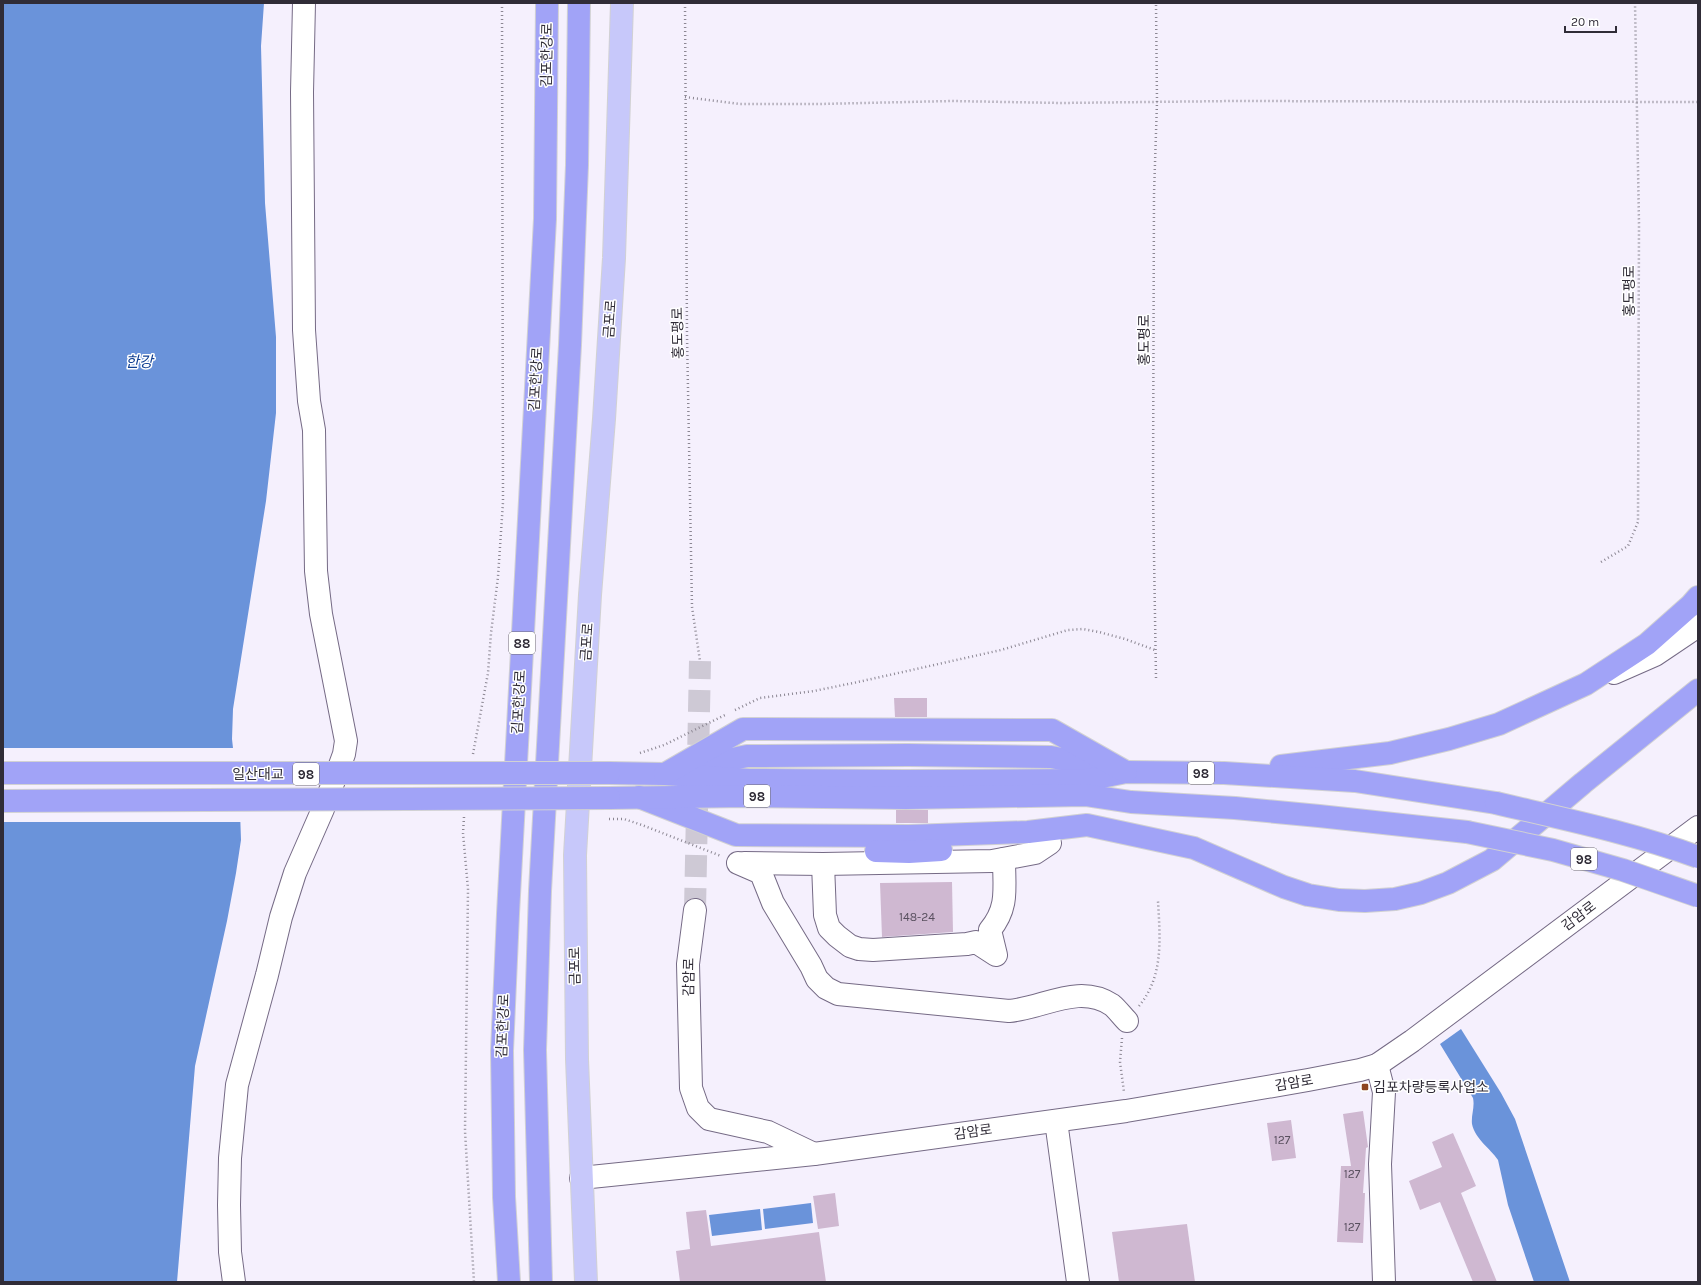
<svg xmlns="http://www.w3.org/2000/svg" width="1701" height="1285" font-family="Karla,'Noto Sans KR',sans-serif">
  <rect width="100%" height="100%" fill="#f5f0fd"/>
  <g fill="#6a93da">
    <polygon points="3,3 264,3 261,46 265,203 276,337 276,413 266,501 233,709 232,739 240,811 241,840 236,873 227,921 195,1066 177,1282 3,1282"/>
    <path d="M1461,1029L1501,1093L1515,1119L1570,1282H1534L1508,1205L1498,1160C1490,1148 1475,1139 1472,1124C1471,1115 1475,1107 1473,1098L1440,1044Z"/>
    <polygon points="811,1203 813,1223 765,1229 763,1209"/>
    <polygon points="760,1209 762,1230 712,1236 709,1215"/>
  </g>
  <polygon fill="#f5f0fd" points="3,748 235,748 242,822 3,822"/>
  <g fill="#cfb8d1">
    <polygon points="894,698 927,698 927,717 895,717"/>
    <rect x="896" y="810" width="32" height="13"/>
    <polygon points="952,882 953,932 882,937 880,883"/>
    <polygon points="1363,1111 1368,1147 1366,1148 1363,1193 1365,1193 1363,1243 1337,1242 1341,1166 1351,1166 1343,1114"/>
    <polygon points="1291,1120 1296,1158 1272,1161 1267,1123"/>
    <polygon points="1453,1133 1476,1186 1461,1193 1497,1282 1473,1282 1440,1202 1420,1210 1409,1181 1442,1167 1432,1142"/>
    <polygon points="835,1193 839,1226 818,1229 813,1196"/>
    <polygon points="706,1210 711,1246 819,1232 826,1282 680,1282 676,1251 690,1249 686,1212"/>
    <polygon points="1187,1224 1195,1282 1119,1282 1112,1232"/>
  </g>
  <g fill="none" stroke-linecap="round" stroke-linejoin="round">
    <polyline stroke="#cec9d5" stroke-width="22" stroke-dasharray="22 11" stroke-linecap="butt" points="695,910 700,661"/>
    <defs>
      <g id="minor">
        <polyline points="1614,673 1655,655 1698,626"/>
        <path d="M738,863L761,873L773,903L811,966L817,979L826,988L838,994L1009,1011C1044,1008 1079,983 1112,1005C1117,1009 1122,1016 1127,1021"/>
        <polyline points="744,863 823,864 992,861 1035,853 1050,843"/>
        <path d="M823,864L825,915L829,928L837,936L850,946L859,949L873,950L967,944L976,942L996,955L990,930C1009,907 1004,888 1004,859"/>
        <polyline points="695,910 688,964 691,1088 698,1108 709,1119 768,1132 814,1154"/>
        <polyline points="1377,1065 1384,1092 1380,1164 1384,1282"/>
        <polyline points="1056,1121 1078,1282"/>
        <polyline points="581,1178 814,1154 1126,1111 1308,1080 1360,1070 1377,1065 1412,1041 1698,827"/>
        <polyline points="234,1282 230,1252 229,1205 230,1158 237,1085 267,975 281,917 295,873 323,809 340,765 344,754 346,741 321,614 316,571 314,430 309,401 304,330 302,92 304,3"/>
      </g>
      <polyline id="major" points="586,1282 577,1059 575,855 590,595 604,419 614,258 622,3"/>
      <g id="highway">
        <polyline points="1281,766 1390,753 1449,739 1499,724 1586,684 1647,644 1691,605 1698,597"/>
        <polyline points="690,768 747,756 908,755 1051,757 1109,768"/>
        <polyline points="609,773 665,774 749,780 905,781 1087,780 1126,772 1224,773 1355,781 1496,803"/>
        <polyline points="665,774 743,729 1052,730 1126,772"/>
        <polyline points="639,797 736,835 909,836 1028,832 1087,825 1194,848 1284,887 1308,895 1339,900 1365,901 1395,899 1421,893 1448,883 1492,860 1583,783 1698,690"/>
        <polyline points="609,798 746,796 906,798 1085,795 1131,802 1235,808 1319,816 1467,832"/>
        <polyline points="876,851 909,852 941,850"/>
        <polyline points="509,1282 504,1197 502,1051 508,914 545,219 547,3"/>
        <polyline points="541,1282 535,1050 540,891 570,345 577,165 579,3"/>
      </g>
    </defs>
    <use href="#minor" stroke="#756a85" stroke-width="24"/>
    <use href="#major" stroke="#d1d1d3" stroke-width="24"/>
    <use href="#highway" stroke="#d1d1d3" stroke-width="24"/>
    <g stroke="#8c8793" stroke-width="2.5" stroke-dasharray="1 3" stroke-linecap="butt">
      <polyline points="685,3 687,335 692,607 700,661"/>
      <polyline points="1697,69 1698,69"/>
      <polyline points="685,97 740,104 820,104 952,101 1061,103 1234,101 1698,102"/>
      <polyline points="1601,562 1628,546 1638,522 1639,224 1635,3"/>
      <polyline points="1156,678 1153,493 1154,194 1157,102 1156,3"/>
      <polyline points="735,710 760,698 814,691 858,682 1001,650 1068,630 1083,629 1099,632 1125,639 1155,650"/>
      <polyline points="640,753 664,745 727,714"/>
      <polyline points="473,754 488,673 491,633 498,577 503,502 502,3"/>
      <polyline points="464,817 463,833 468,889 465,1131 474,1282"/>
      <polyline points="609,819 624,819 642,825 721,856"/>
      <path d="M1139,1006C1164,976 1160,938 1158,901"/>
      <polyline points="1122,1038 1120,1062 1124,1092"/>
    </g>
    <use href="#minor" stroke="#fff" stroke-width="22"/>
    <use href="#major" stroke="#c7c8fa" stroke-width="22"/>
    <use href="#highway" stroke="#a1a3f7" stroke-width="22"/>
    <defs>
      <g id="highway-bridge">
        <polyline points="3,773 609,773"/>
        <polyline points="3,801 609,798"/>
        <path d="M1496,803C1564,819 1632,833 1698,857"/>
        <polyline points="1467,832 1553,850 1623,870 1698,896"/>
      </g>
    </defs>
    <use href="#highway-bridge" stroke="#d1d1d3" stroke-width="24" stroke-linecap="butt"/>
    <use href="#highway-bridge" stroke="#a1a3f7" stroke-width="22"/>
  </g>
  <rect fill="#8d4621" stroke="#fff" stroke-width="1.5" x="1361" y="1083" width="8" height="8" rx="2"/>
  <g text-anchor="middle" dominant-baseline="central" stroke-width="3" stroke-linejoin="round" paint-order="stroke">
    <g font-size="12" fill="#584f5e">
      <text x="917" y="917">148-24</text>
      <text x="1282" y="1140">127</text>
      <text x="1352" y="1174">127</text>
      <text x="1352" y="1227">127</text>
    </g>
    <g fill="#fff" stroke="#6e6b73" stroke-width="1">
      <rect x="509" y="632" width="26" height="22" rx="3"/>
      <rect x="1188" y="762" width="26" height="22" rx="3"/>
      <rect x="293" y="763" width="26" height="22" rx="3"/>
      <rect x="744" y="785" width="26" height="22" rx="3"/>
      <rect x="1571" y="848" width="26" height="22" rx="3"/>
    </g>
    <g font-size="13" font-weight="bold" fill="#302c37">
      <text x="522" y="643">88</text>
      <text x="1201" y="773">98</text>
      <text x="306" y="774">98</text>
      <text x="757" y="796">98</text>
      <text x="1584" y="859">98</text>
    </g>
    <g font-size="14" fill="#302c37" stroke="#fff">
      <text transform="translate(547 55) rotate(-89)">김포한강로</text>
      <text transform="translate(1629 291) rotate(-90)">홍도평로</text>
      <text transform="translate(610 319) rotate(-86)">금포로</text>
      <text transform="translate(678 333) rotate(-91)">홍도평로</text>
      <text transform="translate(1144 340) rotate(-90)">홍도평로</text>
      <text transform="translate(536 379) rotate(-87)">김포한강로</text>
      <text transform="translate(587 642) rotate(-86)">금포로</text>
      <text transform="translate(519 702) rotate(-87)">김포한강로</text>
      <text x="258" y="774">일산대교</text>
      <text transform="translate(1579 916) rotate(-37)">감암로</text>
      <text transform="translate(575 966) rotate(-91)">금포로</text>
      <text transform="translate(689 977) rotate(-89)">감암로</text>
      <text transform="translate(503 1026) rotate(-88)">김포한강로</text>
      <text transform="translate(1294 1083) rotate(-10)">감암로</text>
      <text transform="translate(973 1132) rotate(-8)">감암로</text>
    </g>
    <g font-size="14" fill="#302c37" stroke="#fff" text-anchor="start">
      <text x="1373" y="1087">김포차량등록사업소</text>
    </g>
    <g font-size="15" font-style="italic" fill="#103f92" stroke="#fff">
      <text x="139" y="362">한강</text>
    </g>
  </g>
  <rect width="1701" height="1285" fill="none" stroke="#302c37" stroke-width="8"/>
  <path d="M1565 26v6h51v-6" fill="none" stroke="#302c37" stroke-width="2"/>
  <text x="1571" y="26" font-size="12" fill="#302c37" stroke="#ffffff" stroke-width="3" paint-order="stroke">20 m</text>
</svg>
